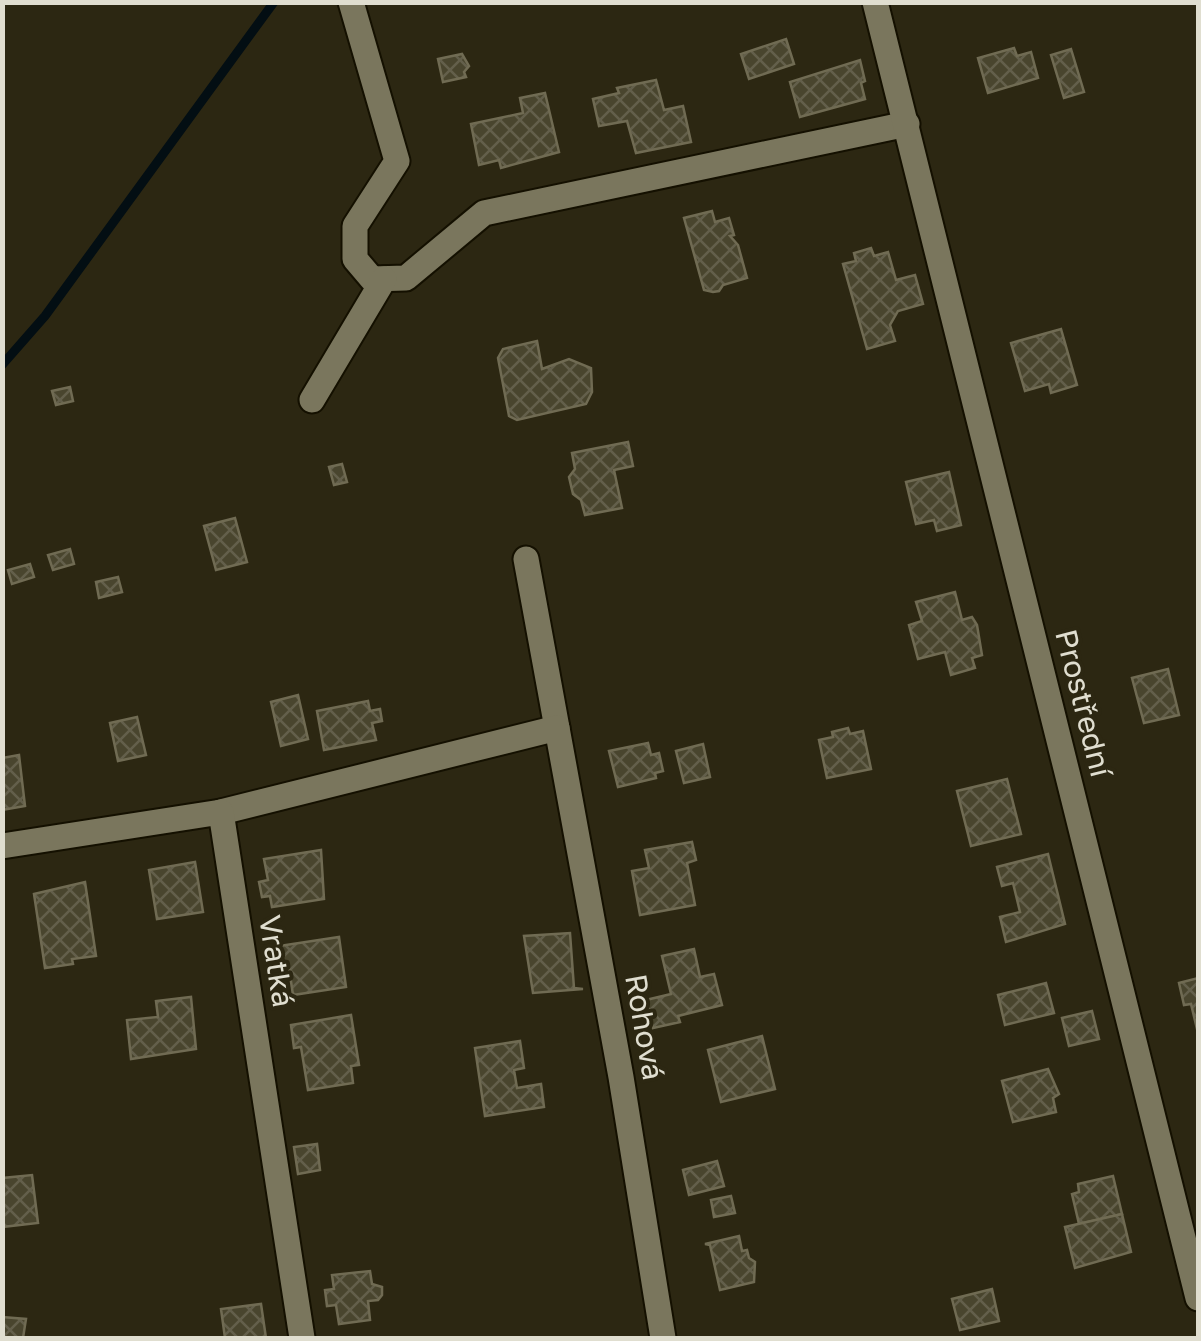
<svg xmlns="http://www.w3.org/2000/svg" width="1201" height="1341" font-family="'Golos Text',sans-serif">
  <defs>
    <pattern id="building-cross-hatch" width="8" height="8" patternUnits="userSpaceOnUse" patternTransform="scale(2.5)"><rect width="8" height="8" fill="#49452e"/><path d="M0 0l8 8M0 8l8-8" fill="none" stroke="#635f4b"/></pattern>
  </defs>
  <rect width="100%" height="100%" fill="#2c2712"/>
  <g fill="none" stroke-linecap="round" stroke-linejoin="round">
    <polyline stroke="#030e13" stroke-width="9" points="2,365 45,316 274,2"/>
  </g>
  <g fill="url(#building-cross-hatch)" stroke="#706b53" stroke-width="2.5">
    <polygon points="786,39 794,64 749,79 741,54"/>
    <polygon points="1014,48 1017,56 1031,52 1038,78 988,93 978,58"/>
    <polygon points="1071,49 1084,92 1064,98 1051,55"/>
    <polygon points="462,54 469,66 464,72 466,77 443,82 438,59"/>
    <polygon points="860,60 865,81 861,83 865,99 800,117 790,82"/>
    <polygon points="656,80 664,110 683,106 691,142 636,153 627,121 599,126 593,99 619,93 617,88"/>
    <polygon points="545,93 559,152 501,168 499,160 479,165 471,124 523,113 520,98"/>
    <polygon points="712,211 715,222 729,218 734,235 730,236 738,245 747,278 723,285 719,291 713,292 704,290 684,218"/>
    <polygon points="871,248 874,256 888,252 896,280 915,275 923,304 898,311 890,325 895,341 867,349 843,264 856,261 854,253"/>
    <polygon points="1061,329 1077,385 1051,393 1049,384 1025,391 1011,343"/>
    <polygon points="537,341 542,369 569,359 591,368 592,392 586,404 517,420 509,416 498,358 503,349"/>
    <polygon points="70,387 73,401 56,405 52,391"/>
    <polygon points="628,442 633,466 614,470 622,508 585,515 581,500 573,494 569,477 575,469 572,453"/>
    <polygon points="342,464 347,482 334,485 329,467"/>
    <polygon points="949,472 961,525 937,531 934,520 916,524 906,482"/>
    <polygon points="235,518 247,562 216,570 204,526"/>
    <polygon points="70,549 74,564 53,570 48,555"/>
    <polygon points="30,564 34,577 12,584 8,570"/>
    <polygon points="118,577 122,592 99,598 96,582"/>
    <polygon points="955,592 962,620 972,617 977,625 982,655 972,658 975,668 951,675 945,652 918,659 909,625 922,621 916,602"/>
    <polygon points="1168,669 1179,715 1144,723 1132,678"/>
    <polygon points="298,695 308,739 281,746 271,702"/>
    <polygon points="368,701 370,711 380,709 382,721 372,723 376,740 324,750 317,711"/>
    <polygon points="137,717 146,755 118,761 110,723"/>
    <polygon points="848,728 850,734 863,731 871,769 827,778 819,740 833,737 832,732"/>
    <polygon points="648,743 651,755 659,753 663,771 655,773 656,778 618,787 609,751"/>
    <polygon points="703,744 710,777 684,783 676,751"/>
    <polygon points="19,755 25,806 2,810 2,758"/>
    <polygon points="1007,779 1021,834 971,846 957,791"/>
    <polygon points="692,842 696,860 687,863 695,905 640,915 632,871 649,868 645,850"/>
    <polygon points="321,850 324,899 272,907 270,896 262,897 259,882 268,880 264,859"/>
    <polygon points="1048,854 1065,924 1006,942 1000,917 1020,912 1013,883 1002,886 997,867"/>
    <polygon points="195,862 203,912 157,919 149,870"/>
    <polygon points="85,882 96,956 72,959 73,964 45,968 34,894"/>
    <polygon points="570,933 574,988 583,989 533,993 524,936"/>
    <polygon points="339,937 346,987 293,995 289,968 282,969 279,946"/>
    <polygon points="694,949 700,977 714,974 722,1005 678,1016 680,1022 653,1028 646,1000 671,994 662,956"/>
    <polygon points="1198,978 1198,1029 1197,1029 1191,1004 1184,1005 1179,983"/>
    <polygon points="1046,983 1054,1013 1005,1025 998,995"/>
    <polygon points="191,997 196,1049 131,1059 127,1020 158,1017 156,1001"/>
    <polygon points="1092,1011 1099,1039 1069,1046 1062,1018"/>
    <polygon points="351,1015 359,1065 351,1066 353,1083 308,1090 301,1047 294,1048 291,1025"/>
    <polygon points="762,1036 775,1089 721,1102 708,1050"/>
    <polygon points="520,1041 524,1068 514,1070 517,1088 541,1084 544,1107 485,1116 475,1048"/>
    <polygon points="1048,1069 1059,1094 1053,1098 1056,1112 1013,1122 1002,1081"/>
    <polygon points="317,1144 320,1170 298,1174 294,1147"/>
    <polygon points="717,1161 724,1186 689,1195 683,1170"/>
    <polygon points="32,1175 38,1223 2,1227 3,1178"/>
    <polygon points="1113,1176 1122,1214 1079,1224 1072,1194 1079,1192 1078,1184"/>
    <polygon points="731,1196 735,1213 714,1217 711,1200"/>
    <polygon points="1122,1214 1131,1252 1075,1268 1065,1227"/>
    <polygon points="739,1236 742,1251 747,1250 749,1258 755,1262 754,1282 720,1290 710,1245 705,1244"/>
    <polygon points="370,1271 372,1284 382,1287 382,1295 378,1300 368,1301 370,1320 339,1324 336,1305 327,1306 325,1290 334,1289 332,1275"/>
    <polygon points="992,1289 999,1321 960,1330 952,1299"/>
    <polygon points="261,1304 266,1338 225,1338 221,1309"/>
    <polygon points="2,1317 26,1319 23,1338 2,1338"/>
  </g>
  <g fill="none" stroke-linecap="round" stroke-linejoin="round">
    <defs>
      <g id="street">
        <polyline points="351,2 397,161 355,226 355,259 372,279 406,278 484,213 907,124"/>
        <polyline points="875,2 1198,1298"/>
        <polyline points="312,400 384,279"/>
        <polyline points="526,559 557,728"/>
        <polyline points="221,812 557,728 621,1077 663,1338"/>
        <polyline points="2,846 221,812 302,1338"/>
      </g>
    </defs>
    <use href="#street" stroke="#141000" stroke-width="29"/>
    <use href="#street" stroke="#7a765d" stroke-width="25"/>
  </g>
  <g text-anchor="middle" dominant-baseline="central" stroke-width="8" stroke-linejoin="round" paint-order="stroke">
    <g font-size="30" fill="#e0ded0" stroke="#2c2712">
      <text transform="translate(1084 703) rotate(76)">Prostřední</text>
      <text transform="translate(277 961) rotate(81)">Vratká</text>
      <text transform="translate(645 1027) rotate(80)">Rohová</text>
    </g>
  </g>
  <rect width="1201" height="1341" fill="none" stroke="#e0ded0" stroke-width="10"/>
</svg>
